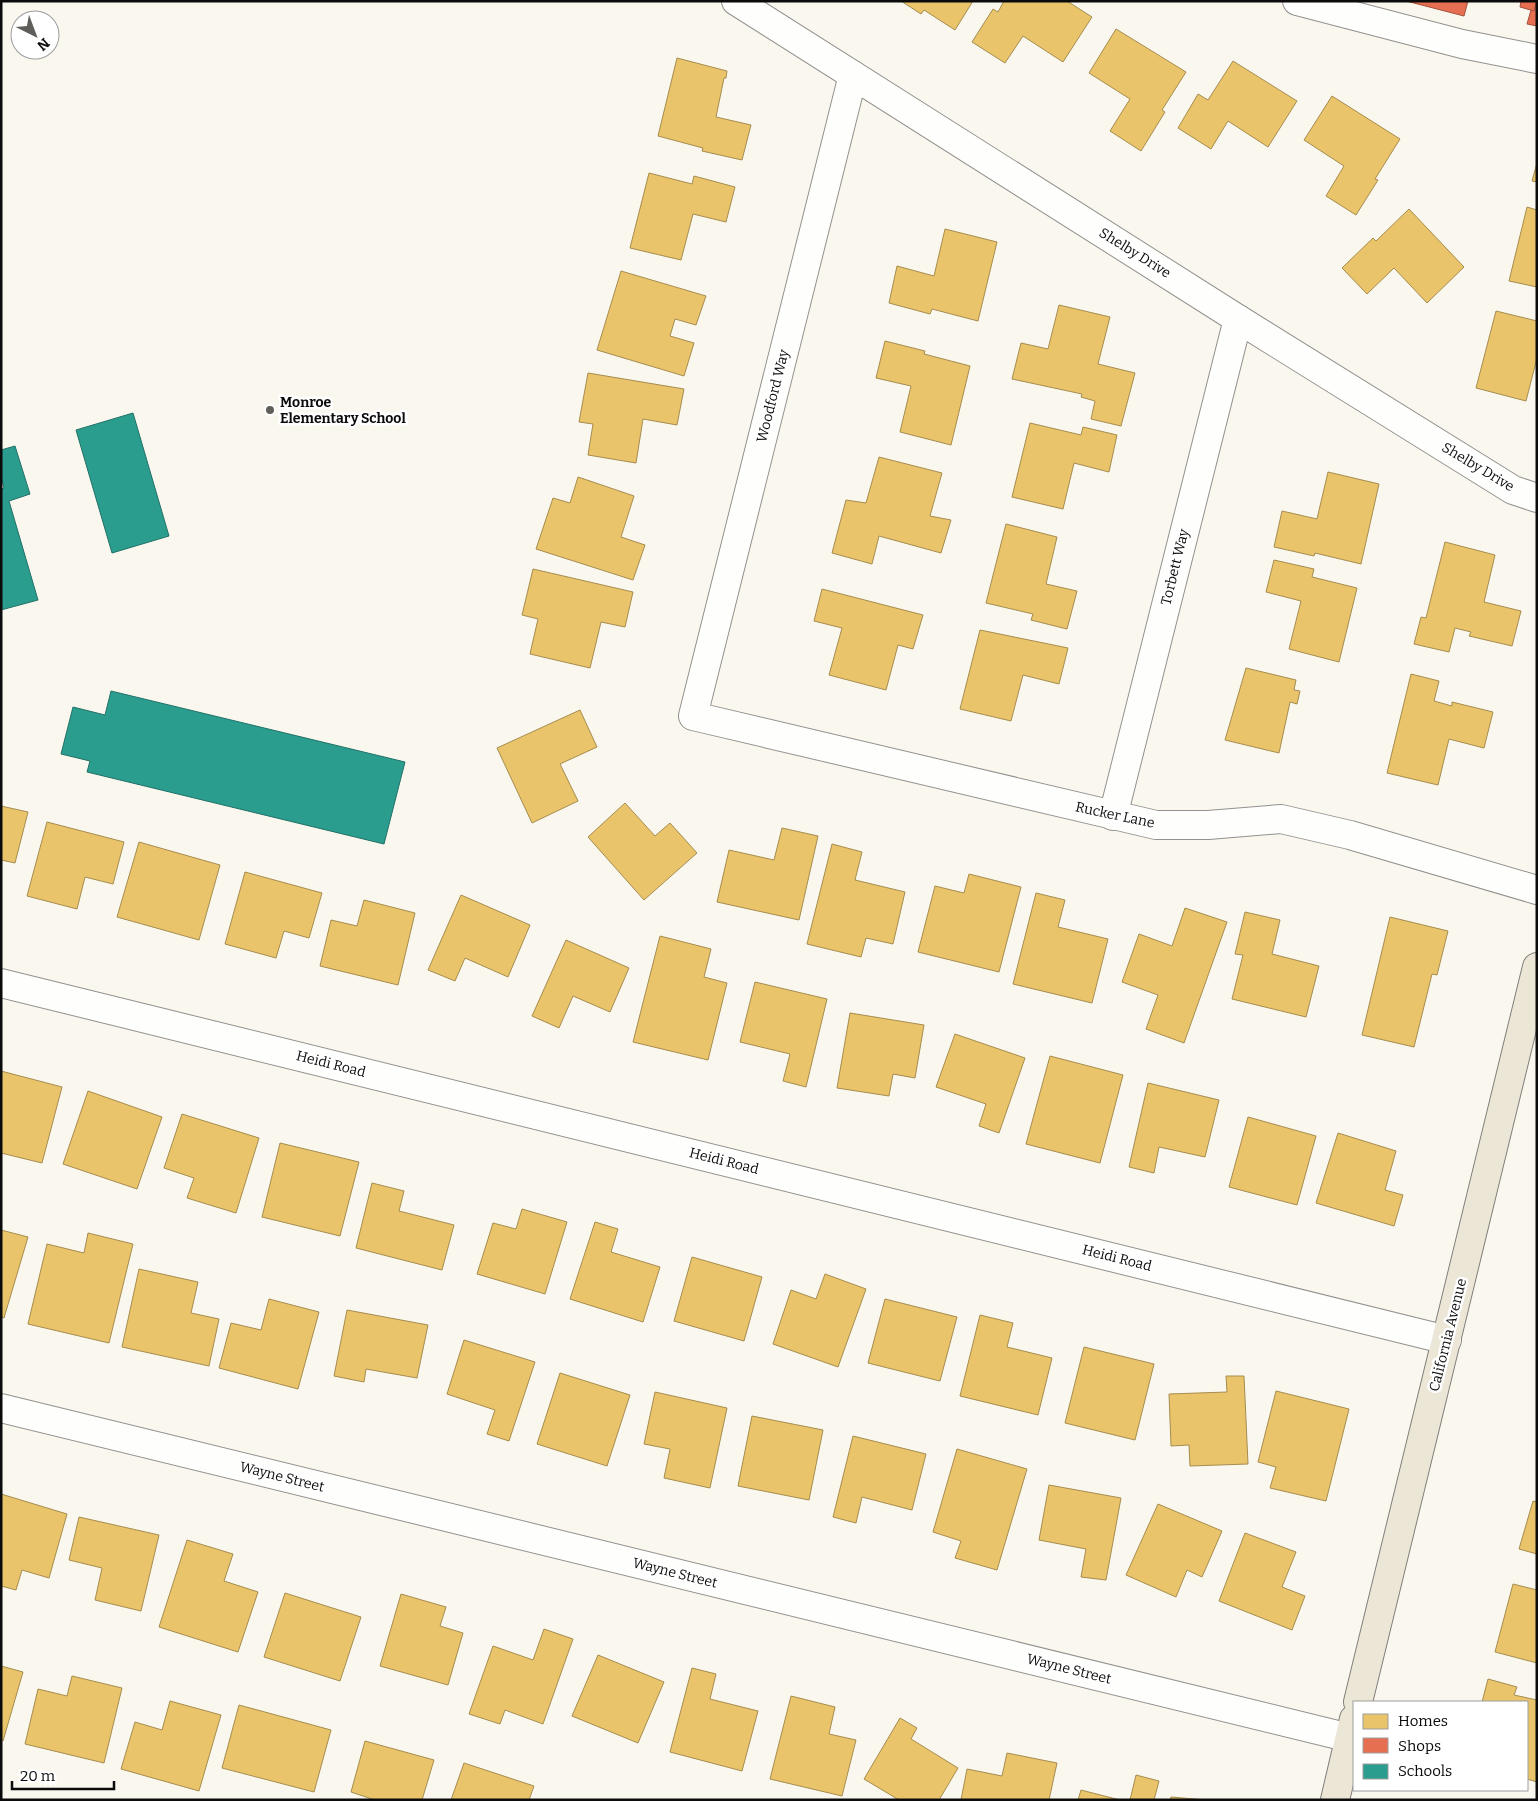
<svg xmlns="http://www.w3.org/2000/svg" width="1538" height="1801" font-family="Bitter,serif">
  <rect width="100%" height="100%" fill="#faf7ef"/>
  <g fill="#e9c46a" stroke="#a68c4e">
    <polygon points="901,1 973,1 955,30 924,10 921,14"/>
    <polygon points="1004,1 1067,1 1092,17 1063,62 1023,36 1005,63 972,42 993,9 998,12"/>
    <polygon points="1116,29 1186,72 1162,110 1165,112 1141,151 1110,131 1130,99 1089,73"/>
    <polygon points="677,58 727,71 726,78 724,78 716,117 751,125 742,160 702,151 703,148 658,136"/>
    <polygon points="1233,61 1297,101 1268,147 1228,121 1211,149 1178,128 1198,94 1208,100"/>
    <polygon points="1332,96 1400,139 1375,179 1378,180 1356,215 1326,196 1344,166 1304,140"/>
    <polygon points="1537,163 1537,182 1532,181"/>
    <polygon points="649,173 692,184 694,176 735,187 726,222 693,214 681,260 630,248"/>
    <polygon points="1527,207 1537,210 1537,287 1509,281"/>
    <polygon points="1409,209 1464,267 1427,303 1394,268 1367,294 1342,268 1373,238 1376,241"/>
    <polygon points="945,229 997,242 978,321 932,309 930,314 889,303 897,266 934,276"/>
    <polygon points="621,271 706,296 696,325 675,319 670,336 694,343 684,376 597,350"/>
    <polygon points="1059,305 1110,317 1098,364 1135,373 1121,426 1091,419 1095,401 1081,397 1082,394 1012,379 1021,343 1048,349"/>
    <polygon points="1496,311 1537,321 1537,358 1526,401 1476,388"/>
    <polygon points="885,341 925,351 924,354 970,366 951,445 900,432 911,386 876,378"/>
    <polygon points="588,373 684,389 677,425 643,419 636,463 588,455 593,424 579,422"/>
    <polygon points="1030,423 1081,435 1083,427 1117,435 1109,472 1074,463 1063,509 1012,497"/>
    <polygon points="879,457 942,473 930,516 951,520 941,553 879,536 872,564 832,553 846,500 866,503"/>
    <polygon points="1328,472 1379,484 1361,564 1315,553 1314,556 1274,547 1282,511 1317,519"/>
    <polygon points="578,477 634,496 621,537 645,545 633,580 536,549 553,498 570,503"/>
    <polygon points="1006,524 1057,537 1046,584 1077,591 1067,629 1031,620 1033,614 986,603"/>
    <polygon points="1445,542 1495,555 1484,602 1521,611 1512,646 1469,636 1471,632 1455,628 1449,652 1414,644 1421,617 1426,618"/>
    <polygon points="1274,560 1314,569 1312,577 1357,588 1339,662 1289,649 1301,601 1266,592"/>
    <polygon points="533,569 633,592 625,627 601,622 590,668 530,654 538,619 522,615"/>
    <polygon points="822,589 923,615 913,649 898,645 886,690 829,675 842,628 814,621"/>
    <polygon points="980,630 1068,648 1059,684 1023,675 1011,721 960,709"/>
    <polygon points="1246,668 1296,680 1294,690 1300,691 1297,704 1290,702 1279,753 1225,740"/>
    <polygon points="1411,674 1439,681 1434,701 1452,706 1452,702 1493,712 1484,748 1449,739 1438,785 1387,773"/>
    <polygon points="580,710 597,747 560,764 578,801 532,823 497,748"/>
    <polygon points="625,803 655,836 670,823 697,853 644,900 588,837"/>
    <polygon points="1,806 28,812 15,863 1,860"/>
    <polygon points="47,822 124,842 113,884 85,877 77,909 27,896"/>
    <polygon points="782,828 818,836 799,920 717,902 729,850 774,860"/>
    <polygon points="139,842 220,865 199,940 117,917"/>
    <polygon points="832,844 862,852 855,880 905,892 893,944 866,938 861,957 807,944"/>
    <polygon points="245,872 322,893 309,938 284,931 276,958 225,944"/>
    <polygon points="969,874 1021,887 999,972 918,952 935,886 964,893"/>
    <polygon points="1036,893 1065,900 1058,927 1108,939 1092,1003 1013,984"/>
    <polygon points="461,895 530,925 508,977 465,958 455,981 428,970"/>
    <polygon points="364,900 415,913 398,985 320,966 331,920 357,926"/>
    <polygon points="1185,908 1227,922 1184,1043 1146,1029 1158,995 1122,982 1139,934 1172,946"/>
    <polygon points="1245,912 1280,920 1272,954 1319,966 1306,1017 1232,999 1243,955 1235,954"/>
    <polygon points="1390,917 1448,931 1437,975 1432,974 1414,1047 1362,1035"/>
    <polygon points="660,936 711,949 704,977 727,983 708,1060 633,1042"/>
    <polygon points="566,940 629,968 610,1012 573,996 559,1028 532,1016"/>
    <polygon points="755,982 827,999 806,1087 783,1081 790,1054 740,1042"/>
    <polygon points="850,1013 924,1025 915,1078 893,1074 889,1096 837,1088"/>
    <polygon points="955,1034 1025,1058 999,1133 979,1126 986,1104 936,1087"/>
    <polygon points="1050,1056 1123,1075 1100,1163 1026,1144"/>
    <polygon points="1,1071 62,1087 42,1163 1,1153"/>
    <polygon points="1148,1083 1219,1100 1205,1157 1159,1147 1154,1173 1129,1167"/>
    <polygon points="88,1091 162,1117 137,1189 63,1164"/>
    <polygon points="182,1114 259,1138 236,1213 187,1198 194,1178 164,1168"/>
    <polygon points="1248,1117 1316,1136 1297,1205 1229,1187"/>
    <polygon points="1338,1133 1396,1151 1385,1190 1403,1195 1394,1226 1316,1203"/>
    <polygon points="280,1143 359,1162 340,1236 262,1217"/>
    <polygon points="372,1183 404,1191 399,1211 454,1225 442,1270 356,1248"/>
    <polygon points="522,1209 567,1222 545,1294 477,1274 493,1223 516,1229"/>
    <polygon points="595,1222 618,1229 611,1252 660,1267 643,1322 570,1299"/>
    <polygon points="1,1230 28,1237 4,1318 1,1317"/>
    <polygon points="88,1233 133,1244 109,1343 28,1324 47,1244 84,1253"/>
    <polygon points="692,1257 762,1277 744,1341 674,1321"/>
    <polygon points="139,1269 198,1282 191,1313 219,1319 209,1366 122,1347"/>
    <polygon points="825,1274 866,1289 838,1367 773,1344 791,1290 816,1299"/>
    <polygon points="269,1299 319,1312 298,1389 219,1368 231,1323 261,1330"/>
    <polygon points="885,1299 957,1317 940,1381 868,1363"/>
    <polygon points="347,1310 428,1325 417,1378 366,1369 364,1382 334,1376"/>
    <polygon points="980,1315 1013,1323 1007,1347 1052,1358 1038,1415 960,1396"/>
    <polygon points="464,1340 535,1362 509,1441 487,1434 495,1410 447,1394"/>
    <polygon points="1084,1347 1154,1364 1135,1440 1065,1423"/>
    <polygon points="560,1373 630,1395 607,1466 537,1444"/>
    <polygon points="1226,1376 1244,1376 1248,1464 1190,1466 1189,1445 1171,1446 1169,1394 1227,1392"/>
    <polygon points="1276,1391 1349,1409 1326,1501 1270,1488 1276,1467 1258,1462"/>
    <polygon points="655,1392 727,1408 710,1488 664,1478 670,1449 644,1444"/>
    <polygon points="752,1416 823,1430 809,1500 738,1486"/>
    <polygon points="853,1436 926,1454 912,1510 862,1497 856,1523 833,1517"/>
    <polygon points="957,1449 1027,1469 997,1570 955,1558 961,1541 933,1532"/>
    <polygon points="1049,1485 1121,1498 1106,1580 1081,1577 1086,1549 1039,1540"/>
    <polygon points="1,1494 67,1514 49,1578 22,1570 16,1590 1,1586"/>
    <polygon points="1533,1501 1537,1502 1537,1554 1519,1549"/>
    <polygon points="1158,1504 1222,1531 1202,1577 1187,1570 1176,1597 1126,1575"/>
    <polygon points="79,1517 159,1535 141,1611 95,1600 102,1568 69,1560"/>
    <polygon points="1245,1533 1296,1552 1282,1587 1305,1596 1292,1630 1219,1601"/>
    <polygon points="187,1540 233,1554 224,1581 258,1592 238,1652 159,1627"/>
    <polygon points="1513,1584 1537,1590 1537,1663 1495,1652"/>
    <polygon points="285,1593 361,1617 340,1681 264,1657"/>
    <polygon points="401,1594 446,1607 440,1626 463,1633 448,1685 380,1666"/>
    <polygon points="544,1629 573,1639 543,1724 505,1710 500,1724 469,1714 493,1646 533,1660"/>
    <polygon points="598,1655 664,1682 638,1743 572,1716"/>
    <polygon points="1,1666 23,1672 3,1741 1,1740"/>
    <polygon points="692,1668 716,1674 710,1699 758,1711 742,1771 670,1752"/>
    <polygon points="72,1676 122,1688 104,1763 25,1744 38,1689 67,1696"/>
    <polygon points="1488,1679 1517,1687 1514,1695 1537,1700 1537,1782 1527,1779 1527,1702 1482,1702"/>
    <polygon points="791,1696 835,1707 829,1734 856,1740 842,1796 770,1779"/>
    <polygon points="170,1701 221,1715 199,1791 121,1769 135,1722 162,1730"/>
    <polygon points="239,1705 331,1730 314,1792 222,1768"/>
    <polygon points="900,1718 917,1728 911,1739 958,1768 939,1800 899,1800 864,1779"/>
    <polygon points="365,1741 434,1760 422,1800 375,1800 351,1792"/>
    <polygon points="1007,1753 1057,1763 1049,1800 961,1800 967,1769 1002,1776"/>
    <polygon points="464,1763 534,1786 529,1800 451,1800"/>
    <polygon points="1136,1775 1159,1781 1154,1800 1130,1800"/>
    <polygon points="1081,1790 1120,1800 1078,1800"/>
    <polygon points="1171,1797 1206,1800 1170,1800"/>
  </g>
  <g fill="#e76f51" stroke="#a5513c">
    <polygon points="1406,1 1468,1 1464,16"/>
    <polygon points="1521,1 1537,1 1534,11 1520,7"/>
    <polygon points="1537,1 1537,26 1527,24 1531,10 1534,11"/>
  </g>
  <g fill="#2a9d8f" stroke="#217167">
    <polygon points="133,413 169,536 112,553 76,430"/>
    <polygon points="15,446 30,494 9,501 38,600 1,610 1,489 4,488 1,477 1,450"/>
    <polygon points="111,691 405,762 384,844 87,772 90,761 61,754 73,707 105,715"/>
  </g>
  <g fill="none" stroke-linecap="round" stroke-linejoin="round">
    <defs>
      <g id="minor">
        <polyline points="736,1 1238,319 1513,490 1537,498"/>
        <polyline points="1297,1 1462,44 1537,59"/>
        <polyline points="853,75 693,716 1156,825 1208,825 1281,819 1350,835 1537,890"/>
        <polyline points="1113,816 1238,319"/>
        <polyline points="1,983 1447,1340"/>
        <polyline points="1,1408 1350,1738"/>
      </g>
      <g id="major">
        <polyline points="1358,1702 1537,967"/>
        <polyline points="1335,1800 1354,1719"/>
      </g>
    </defs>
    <use href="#minor" stroke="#93918e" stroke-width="30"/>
    <use href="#major" stroke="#807f7b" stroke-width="30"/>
    <use href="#minor" stroke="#fefefd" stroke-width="28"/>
    <use href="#major" stroke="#ece6d6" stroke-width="28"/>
  </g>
  <circle fill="#5f5e5b" stroke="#fff" stroke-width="2" cx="270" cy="410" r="5"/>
  <g text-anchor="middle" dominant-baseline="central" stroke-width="5" stroke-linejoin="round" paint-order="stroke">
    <g font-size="14" fill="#0b0b0b" stroke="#fff">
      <text transform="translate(1135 253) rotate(32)">Shelby Drive</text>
      <text transform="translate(773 396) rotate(-76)">Woodford Way</text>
      <text transform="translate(1478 467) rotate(31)">Shelby Drive</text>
      <text transform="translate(1175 567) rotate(-76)">Torbett Way</text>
      <text transform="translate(1115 815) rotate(12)">Rucker Lane</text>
      <text transform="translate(331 1064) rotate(14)">Heidi Road</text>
      <text transform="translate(724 1161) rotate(14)">Heidi Road</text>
      <text transform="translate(1117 1258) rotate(14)">Heidi Road</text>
      <text transform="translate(1448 1335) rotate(-76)">California Avenue</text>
      <text transform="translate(282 1477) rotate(14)">Wayne Street</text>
      <text transform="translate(675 1573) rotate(14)">Wayne Street</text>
      <text transform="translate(1069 1669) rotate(14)">Wayne Street</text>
    </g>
    <g font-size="14" font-weight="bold" fill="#0b0b0b" stroke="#fff" text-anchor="start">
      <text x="280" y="402">Monroe<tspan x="280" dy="16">Elementary School</tspan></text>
    </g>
  </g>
  <rect width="1538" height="1801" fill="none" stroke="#0b0b0b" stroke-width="5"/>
  <rect x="1353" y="1701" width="175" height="90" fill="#ffffff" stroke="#9d9d9d"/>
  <rect x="1363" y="1714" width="25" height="15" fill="#e9c46a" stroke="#9d9d9d"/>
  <text x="1398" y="1726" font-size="15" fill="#0b0b0b">Homes</text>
  <rect x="1363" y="1738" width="25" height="15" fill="#e76f51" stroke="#9d9d9d"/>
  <text x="1398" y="1751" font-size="15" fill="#0b0b0b">Shops</text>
  <rect x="1363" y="1764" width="25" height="15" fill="#2a9d8f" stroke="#9d9d9d"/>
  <text x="1398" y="1776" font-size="15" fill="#0b0b0b">Schools</text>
  <g transform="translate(35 35) rotate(138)"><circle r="24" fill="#ffffff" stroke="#9d9d9d"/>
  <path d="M0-4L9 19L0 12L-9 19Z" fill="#5f5e5b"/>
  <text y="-8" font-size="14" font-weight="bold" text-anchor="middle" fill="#0b0b0b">N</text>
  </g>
  <path d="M12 1781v8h102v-8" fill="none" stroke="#0b0b0b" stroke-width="2.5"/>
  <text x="20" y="1781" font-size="15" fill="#0b0b0b" stroke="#ffffff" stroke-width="4" paint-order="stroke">20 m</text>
</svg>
